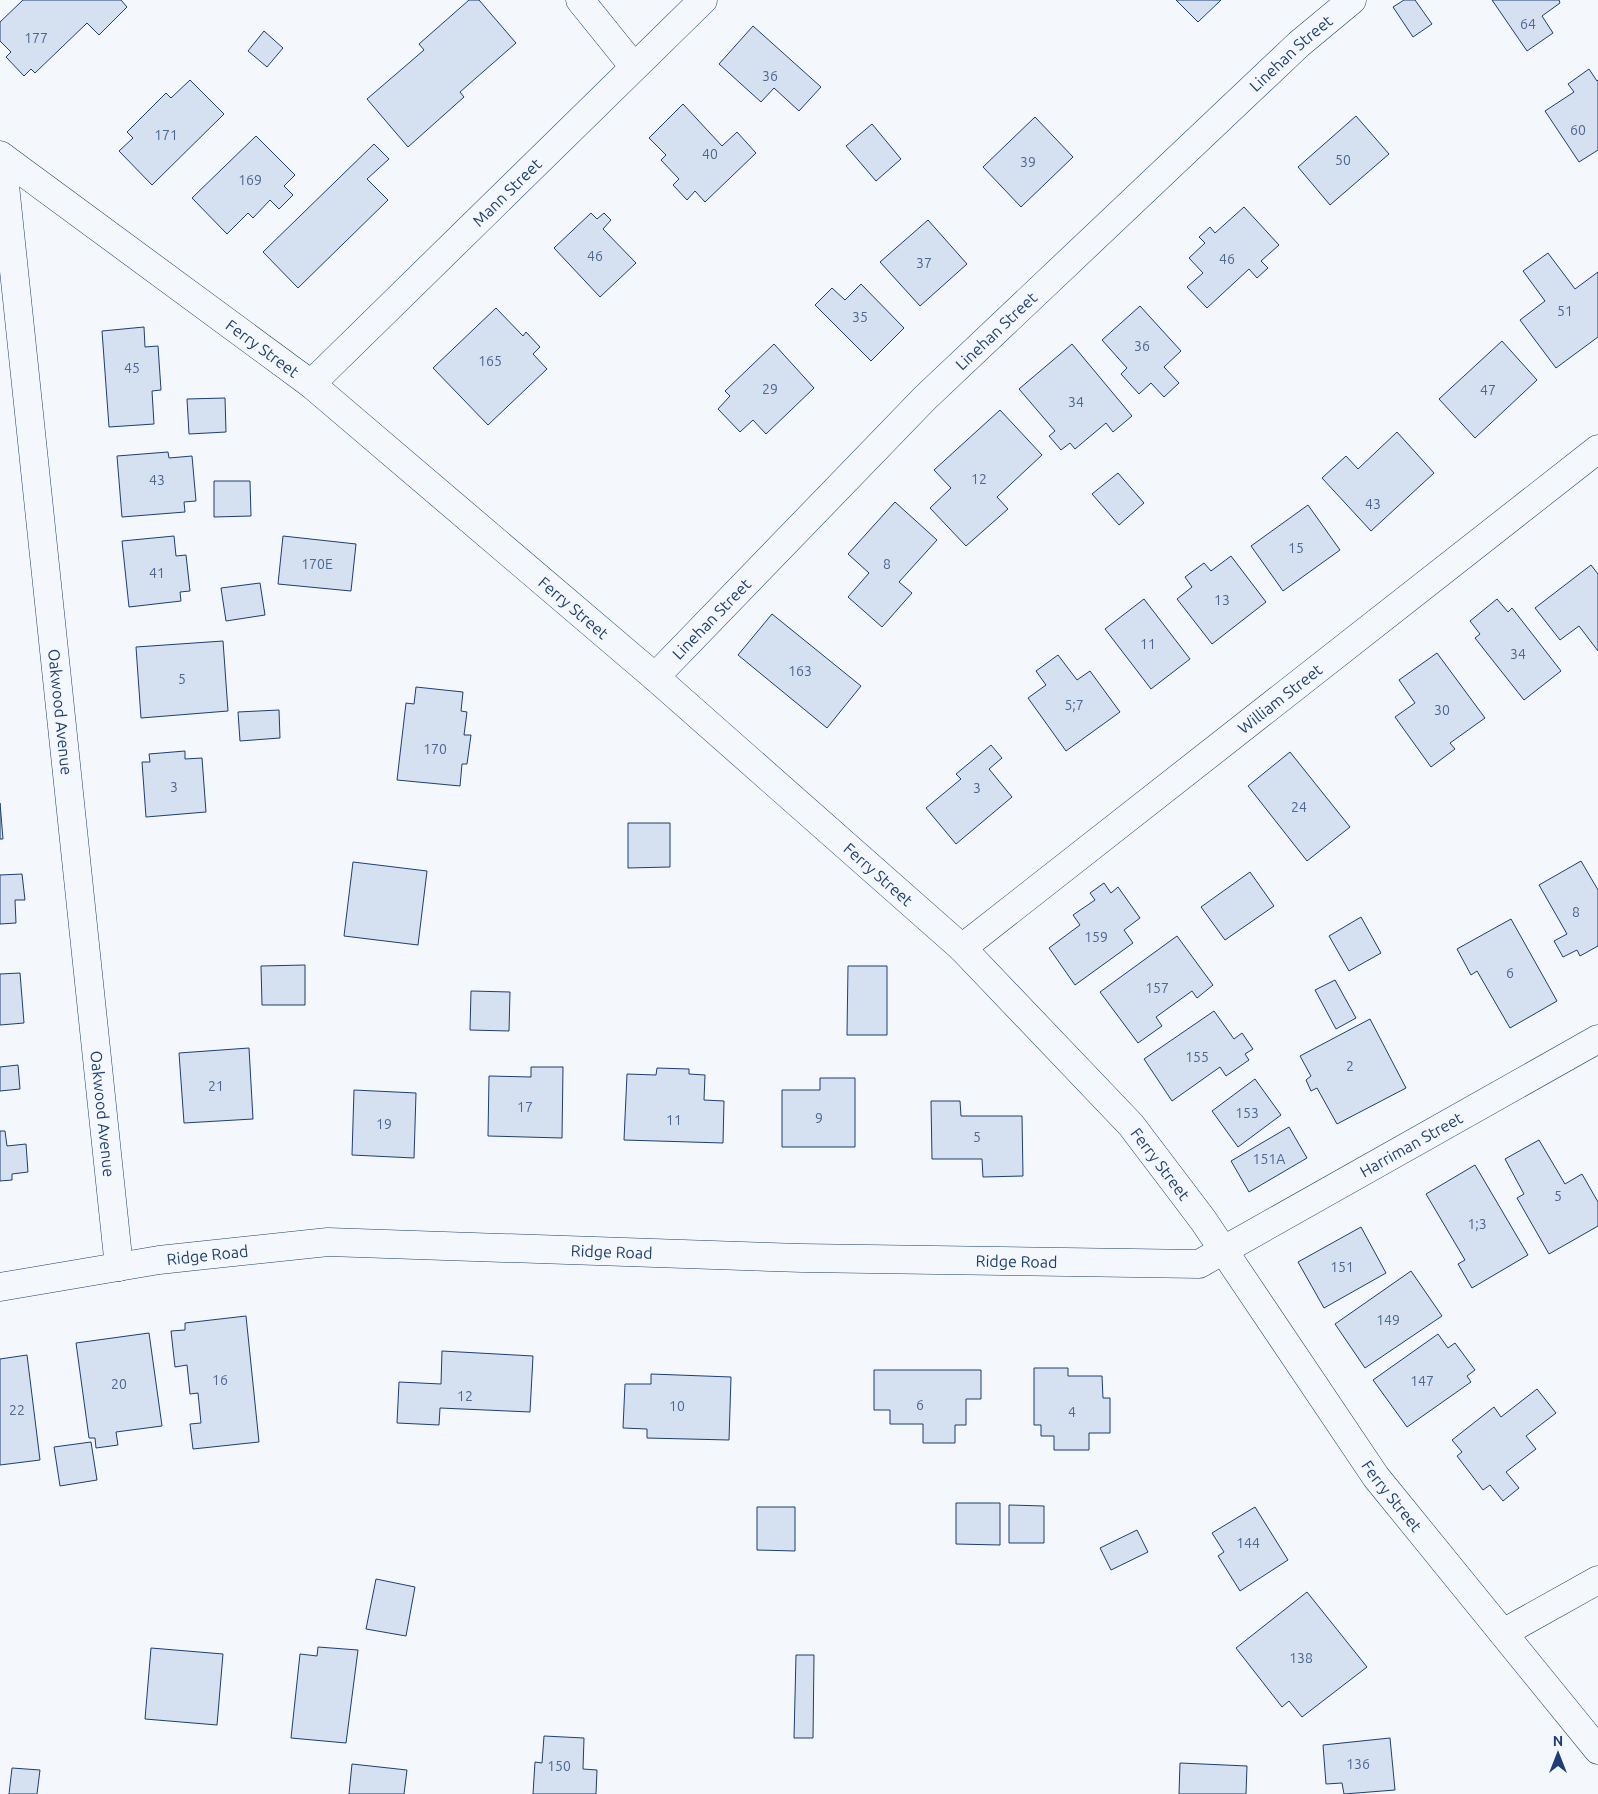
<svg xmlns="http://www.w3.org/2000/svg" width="1598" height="1794" font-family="Ubuntu,sans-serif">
  <rect width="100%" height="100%" fill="#f4f7fb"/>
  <g fill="#d5e0f0" stroke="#1d3f73">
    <polygon points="23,0 121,0 127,7 99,35 87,23 35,73 31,69 24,76 6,57 11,52 0,41 0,22"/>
    <polygon points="469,0 479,0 516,43 460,92 464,97 408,147 367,99 424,50 419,44"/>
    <polygon points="1176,0 1221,0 1198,22"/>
    <polygon points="1404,0 1415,0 1432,24 1413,37 1393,7"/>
    <polygon points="1492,0 1559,0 1560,3 1542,16 1553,33 1527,51"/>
    <polygon points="753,26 821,87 799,111 774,88 761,102 719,64"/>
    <polygon points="264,31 283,48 267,67 248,51"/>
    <polygon points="1589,69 1597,81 1598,80 1598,150 1579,162 1545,111 1574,92 1568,84"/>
    <polygon points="190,80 224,114 152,185 119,151 133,138 127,132 166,93 171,98"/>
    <polygon points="683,104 722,146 737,132 756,153 705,202 695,191 687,200 673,185 679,179 661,160 666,155 649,138"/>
    <polygon points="1356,116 1389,154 1330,205 1298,167"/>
    <polygon points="1035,117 1073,157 1021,207 983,167"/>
    <polygon points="872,124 901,159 876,181 846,146"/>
    <polygon points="256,136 295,175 284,186 293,195 279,209 270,200 253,218 248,213 227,234 192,198"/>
    <polygon points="374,144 389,159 367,179 388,200 298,288 263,252"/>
    <polygon points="1244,207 1279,245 1261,261 1268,268 1257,278 1249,269 1207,308 1187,287 1203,273 1189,258 1205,243 1199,237 1210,227 1215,233"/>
    <polygon points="591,213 597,219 604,213 611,220 603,229 636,263 600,297 554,248"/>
    <polygon points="928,220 967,264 920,306 880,262"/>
    <polygon points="1548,253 1575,289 1598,272 1598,337 1556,368 1520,320 1545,301 1523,271"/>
    <polygon points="861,284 904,328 871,361 815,305 832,288 845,300"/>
    <polygon points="1140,306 1181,351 1164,367 1179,383 1164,397 1151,383 1139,394 1121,374 1127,368 1102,340"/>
    <polygon points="496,308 523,336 526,332 540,347 533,354 547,369 488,425 433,368"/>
    <polygon points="144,327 145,347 158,346 161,390 152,391 154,424 109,427 102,331"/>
    <polygon points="1502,341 1537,380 1475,438 1439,399"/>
    <polygon points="774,344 814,388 766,434 753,420 740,432 718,409 730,396 725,391"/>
    <polygon points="1072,344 1132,416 1113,432 1106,423 1075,449 1070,443 1061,450 1049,436 1055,431 1019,389"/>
    <polygon points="225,398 226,432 189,434 187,399"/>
    <polygon points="1000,410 1042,455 997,497 1008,509 966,546 930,508 951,488 934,470"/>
    <polygon points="1397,432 1434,473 1371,531 1322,478 1346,456 1358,469"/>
    <polygon points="168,452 169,458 192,456 196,501 184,502 185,512 122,517 117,456"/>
    <polygon points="1118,473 1144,503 1119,525 1092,494"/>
    <polygon points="214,481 250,481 251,516 214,517"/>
    <polygon points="895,502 937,540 899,582 912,593 882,627 848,597 869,573 848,554"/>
    <polygon points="1308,505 1340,550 1283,591 1251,546"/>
    <polygon points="174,536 176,556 186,555 190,591 180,592 181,601 129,607 122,541"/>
    <polygon points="283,536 356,544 351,591 278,584"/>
    <polygon points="1231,556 1266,602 1212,644 1177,599 1192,587 1185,577 1204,563 1211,571"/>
    <polygon points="1591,565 1598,574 1598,651 1579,626 1560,640 1535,608"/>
    <polygon points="260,583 265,615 226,621 221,588"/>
    <polygon points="1144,599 1190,659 1151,689 1105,629"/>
    <polygon points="1497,599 1508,612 1512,608 1561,671 1524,700 1475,638 1480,634 1470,621"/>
    <polygon points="772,614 861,686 827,728 738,655"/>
    <polygon points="223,641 228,711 141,718 136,647"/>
    <polygon points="1437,653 1485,718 1450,743 1455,749 1431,767 1395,717 1415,703 1399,680"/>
    <polygon points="1058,655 1077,680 1090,671 1120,712 1066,751 1028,698 1046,685 1036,671"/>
    <polygon points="416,687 463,692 461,711 467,712 464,735 471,735 467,764 462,764 460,786 397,780 406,703 414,704"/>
    <polygon points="279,710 280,738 240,741 238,712"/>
    <polygon points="991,745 1002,758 989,769 1012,797 956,844 926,808 961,779 956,774"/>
    <polygon points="185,751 185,759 202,758 206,812 146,817 142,762 150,762 149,754"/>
    <polygon points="1290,752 1350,827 1307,861 1248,786"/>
    <polygon points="0,803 3,839 0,839"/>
    <polygon points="628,823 670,823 670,867 628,868"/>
    <polygon points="1581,861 1598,890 1598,946 1580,956 1577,950 1563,957 1554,941 1567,934 1539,885"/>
    <polygon points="353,862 427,871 418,945 344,936"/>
    <polygon points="1250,872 1274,906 1225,940 1201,907"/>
    <polygon points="22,874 25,900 15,900 16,923 0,924 0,875"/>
    <polygon points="1104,883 1111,893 1118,887 1140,918 1124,930 1133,943 1075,985 1049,948 1080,925 1073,915 1095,900 1090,893"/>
    <polygon points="1361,917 1381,953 1349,971 1329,936"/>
    <polygon points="1511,919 1557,1001 1510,1028 1477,971 1471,975 1457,949"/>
    <polygon points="1177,936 1213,985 1197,998 1192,991 1156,1017 1162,1026 1138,1043 1100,992"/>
    <polygon points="305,965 305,1005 262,1005 261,966"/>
    <polygon points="848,966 887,966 887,1035 847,1035"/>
    <polygon points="20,973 24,1023 0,1025 0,974"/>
    <polygon points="1335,980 1356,1018 1336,1029 1315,990"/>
    <polygon points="471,991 510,992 509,1031 470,1030"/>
    <polygon points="1214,1011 1234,1039 1242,1033 1253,1049 1245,1054 1249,1060 1226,1076 1220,1067 1172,1101 1144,1059"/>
    <polygon points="1370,1019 1406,1088 1337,1124 1317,1088 1311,1091 1306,1080 1311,1076 1300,1056"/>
    <polygon points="249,1048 253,1119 184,1123 179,1053"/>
    <polygon points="18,1065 20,1089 0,1091 0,1067"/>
    <polygon points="531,1067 563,1067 562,1138 488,1136 489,1076 531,1077"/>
    <polygon points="657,1068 689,1069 689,1074 705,1075 704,1100 724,1101 723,1143 624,1140 627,1074 656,1075"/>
    <polygon points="820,1078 855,1078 855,1147 782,1147 782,1090 820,1090"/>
    <polygon points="1255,1079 1281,1115 1238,1147 1212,1111"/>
    <polygon points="354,1090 416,1093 414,1158 352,1155"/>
    <polygon points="931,1101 960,1101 961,1116 1022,1116 1023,1176 983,1177 982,1159 932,1159"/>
    <polygon points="1289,1127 1307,1158 1249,1192 1231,1161"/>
    <polygon points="0,1131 5,1131 7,1146 26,1144 28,1172 12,1174 12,1180 0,1181"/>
    <polygon points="1539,1140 1565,1184 1582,1174 1598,1202 1598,1226 1549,1254 1517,1198 1524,1194 1505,1159"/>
    <polygon points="1475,1165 1528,1255 1472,1288 1458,1264 1465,1260 1426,1194"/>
    <polygon points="1361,1227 1386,1273 1324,1308 1298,1262"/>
    <polygon points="1411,1271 1442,1316 1365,1368 1335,1324"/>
    <polygon points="246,1316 259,1442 193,1449 190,1424 201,1423 198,1393 190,1394 187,1365 175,1367 171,1331 185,1330 185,1323"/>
    <polygon points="149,1333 162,1426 116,1432 118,1445 96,1448 95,1438 89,1438 76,1343"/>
    <polygon points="1438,1334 1448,1348 1455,1343 1475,1370 1467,1376 1471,1382 1407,1427 1373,1380"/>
    <polygon points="442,1351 533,1356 530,1412 440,1408 439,1425 397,1423 399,1382 441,1384"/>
    <polygon points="27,1355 40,1460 0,1465 0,1359"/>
    <polygon points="1034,1368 1068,1368 1068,1376 1102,1376 1103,1398 1110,1398 1110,1433 1089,1433 1089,1450 1054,1450 1054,1436 1041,1436 1041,1425 1034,1425"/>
    <polygon points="874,1370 981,1370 981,1399 966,1399 966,1425 955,1425 955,1443 923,1443 923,1424 890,1424 890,1410 874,1410"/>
    <polygon points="651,1374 731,1377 729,1440 647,1438 647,1429 623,1428 625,1384 651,1384"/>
    <polygon points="1537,1389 1556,1413 1526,1436 1536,1449 1506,1472 1519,1488 1503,1501 1490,1485 1483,1490 1457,1456 1462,1452 1452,1440 1494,1407 1501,1417"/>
    <polygon points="91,1442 97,1480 60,1486 54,1447"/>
    <polygon points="956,1503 1000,1503 1000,1545 956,1544"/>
    <polygon points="1009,1505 1044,1506 1044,1543 1009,1543"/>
    <polygon points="757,1507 795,1507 795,1551 757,1550"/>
    <polygon points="1255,1507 1288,1560 1240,1591 1218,1556 1224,1552 1212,1533"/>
    <polygon points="1137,1530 1148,1552 1111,1570 1100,1548"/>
    <polygon points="376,1579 415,1587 406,1636 366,1629"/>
    <polygon points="1307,1592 1367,1667 1302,1717 1289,1701 1282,1707 1236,1648"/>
    <polygon points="318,1647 358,1650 346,1743 291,1738 300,1654 317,1656"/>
    <polygon points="151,1648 223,1654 217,1725 145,1719"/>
    <polygon points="796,1655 814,1655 813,1738 794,1738"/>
    <polygon points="544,1736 584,1738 583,1769 597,1770 596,1794 533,1794 535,1762 542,1763"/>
    <polygon points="1390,1738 1395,1790 1344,1794 1342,1783 1326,1784 1323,1745"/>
    <polygon points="1180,1763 1247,1766 1246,1794 1179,1794"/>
    <polygon points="352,1764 407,1770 404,1794 349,1794"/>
    <polygon points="12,1768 40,1770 37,1794 9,1794"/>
  </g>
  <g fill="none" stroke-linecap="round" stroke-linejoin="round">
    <defs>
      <g id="minor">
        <polyline points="580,0 634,67"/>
        <path id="s1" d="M2,157L119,1267"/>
        <path id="s2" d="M311,384L703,0"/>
        <path id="s3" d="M655,677L925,398L1299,44L1352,0"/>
        <path id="s4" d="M962,948L1598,449"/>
        <path id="s5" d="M0,1287L159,1260L328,1242L802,1258L1199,1264L1598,1039"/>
        <polyline points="1503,1633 1598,1580"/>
      </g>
      <g id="tertiary">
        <path id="s6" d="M0,155L311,384L655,677L962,948L1131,1125L1203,1220L1376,1477L1598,1750"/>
      </g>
    </defs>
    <use href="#minor" stroke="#1d3f73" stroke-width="29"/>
    <use href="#tertiary" stroke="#1d3f73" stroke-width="29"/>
    <use href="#minor" stroke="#f4f7fb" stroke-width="28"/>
    <use href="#tertiary" stroke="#f4f7fb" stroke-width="28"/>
  </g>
  <g text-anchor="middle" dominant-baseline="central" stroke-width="4" stroke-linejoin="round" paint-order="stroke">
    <g font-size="14" fill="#4b6792">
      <text x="1528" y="24">64</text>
      <text x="36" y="38">177</text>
      <text x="770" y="76">36</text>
      <text x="1578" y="130">60</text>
      <text x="166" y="135">171</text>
      <text x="710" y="154">40</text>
      <text x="1343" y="160">50</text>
      <text x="1028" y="162">39</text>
      <text x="250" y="180">169</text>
      <text x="595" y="256">46</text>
      <text x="1227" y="259">46</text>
      <text x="924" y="263">37</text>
      <text x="1565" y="311">51</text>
      <text x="860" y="317">35</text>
      <text x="1142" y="346">36</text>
      <text x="490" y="361">165</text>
      <text x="132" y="368">45</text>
      <text x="770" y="389">29</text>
      <text x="1488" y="390">47</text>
      <text x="1076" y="402">34</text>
      <text x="979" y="479">12</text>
      <text x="157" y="480">43</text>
      <text x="1373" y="504">43</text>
      <text x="1296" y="548">15</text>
      <text x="317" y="564">170E</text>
      <text x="887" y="564">8</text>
      <text x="157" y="573">41</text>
      <text x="1222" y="600">13</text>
      <text x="1148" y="644">11</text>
      <text x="1518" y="654">34</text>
      <text x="800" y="671">163</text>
      <text x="182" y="679">5</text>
      <text x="1074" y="705">5;7</text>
      <text x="1442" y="710">30</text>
      <text x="435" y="749">170</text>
      <text x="174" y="787">3</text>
      <text x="977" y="788">3</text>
      <text x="1299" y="807">24</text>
      <text x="1576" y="912">8</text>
      <text x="1096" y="937">159</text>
      <text x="1510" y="973">6</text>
      <text x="1157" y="988">157</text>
      <text x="1197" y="1057">155</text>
      <text x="1350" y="1066">2</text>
      <text x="216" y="1086">21</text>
      <text x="525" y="1107">17</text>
      <text x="1247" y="1113">153</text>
      <text x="819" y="1118">9</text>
      <text x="674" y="1120">11</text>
      <text x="384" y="1124">19</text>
      <text x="977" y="1137">5</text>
      <text x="1269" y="1159">151A</text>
      <text x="1558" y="1196">5</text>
      <text x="1477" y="1224">1;3</text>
      <text x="1342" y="1267">151</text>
      <text x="1388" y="1320">149</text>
      <text x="220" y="1380">16</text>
      <text x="1422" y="1381">147</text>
      <text x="119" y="1384">20</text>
      <text x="465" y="1396">12</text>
      <text x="920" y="1405">6</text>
      <text x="677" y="1406">10</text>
      <text x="17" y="1410">22</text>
      <text x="1072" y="1412">4</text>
      <text x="1248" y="1543">144</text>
      <text x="1301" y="1658">138</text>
      <text x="1358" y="1764">136</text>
      <text x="559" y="1766">150</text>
    </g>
    <g font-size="16" fill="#1d3f73" stroke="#f4f7fb">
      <text stroke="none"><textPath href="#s3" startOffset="891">Linehan Street</textPath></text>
      <text stroke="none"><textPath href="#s2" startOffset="274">Mann Street</textPath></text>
      <text stroke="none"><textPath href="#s3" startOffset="486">Linehan Street</textPath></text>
      <text stroke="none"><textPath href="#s6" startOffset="326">Ferry Street</textPath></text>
      <text stroke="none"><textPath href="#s6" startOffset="731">Ferry Street</textPath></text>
      <text stroke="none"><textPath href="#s3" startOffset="81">Linehan Street</textPath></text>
      <text stroke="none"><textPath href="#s4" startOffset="404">William Street</textPath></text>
      <text stroke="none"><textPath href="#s1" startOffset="558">Oakwood Avenue</textPath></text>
      <text stroke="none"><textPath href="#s6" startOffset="1136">Ferry Street</textPath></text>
      <text stroke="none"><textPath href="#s1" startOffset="962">Oakwood Avenue</textPath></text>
      <text stroke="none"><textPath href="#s5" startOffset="1446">Harriman Street</textPath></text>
      <text stroke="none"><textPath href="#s6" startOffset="1541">Ferry Street</textPath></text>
      <text stroke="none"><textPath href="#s5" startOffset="615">Ridge Road</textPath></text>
      <text stroke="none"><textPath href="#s5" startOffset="210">Ridge Road</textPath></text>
      <text stroke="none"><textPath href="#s5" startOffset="1020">Ridge Road</textPath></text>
      <text stroke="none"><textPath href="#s6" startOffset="1946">Ferry Street</textPath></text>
    </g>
  </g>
  <g transform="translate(1558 1754)" stroke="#f4f7fb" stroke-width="4" paint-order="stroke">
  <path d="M0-4L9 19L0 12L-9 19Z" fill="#1d3f73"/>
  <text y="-8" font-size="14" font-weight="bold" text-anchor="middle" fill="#1d3f73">N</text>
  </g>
</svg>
